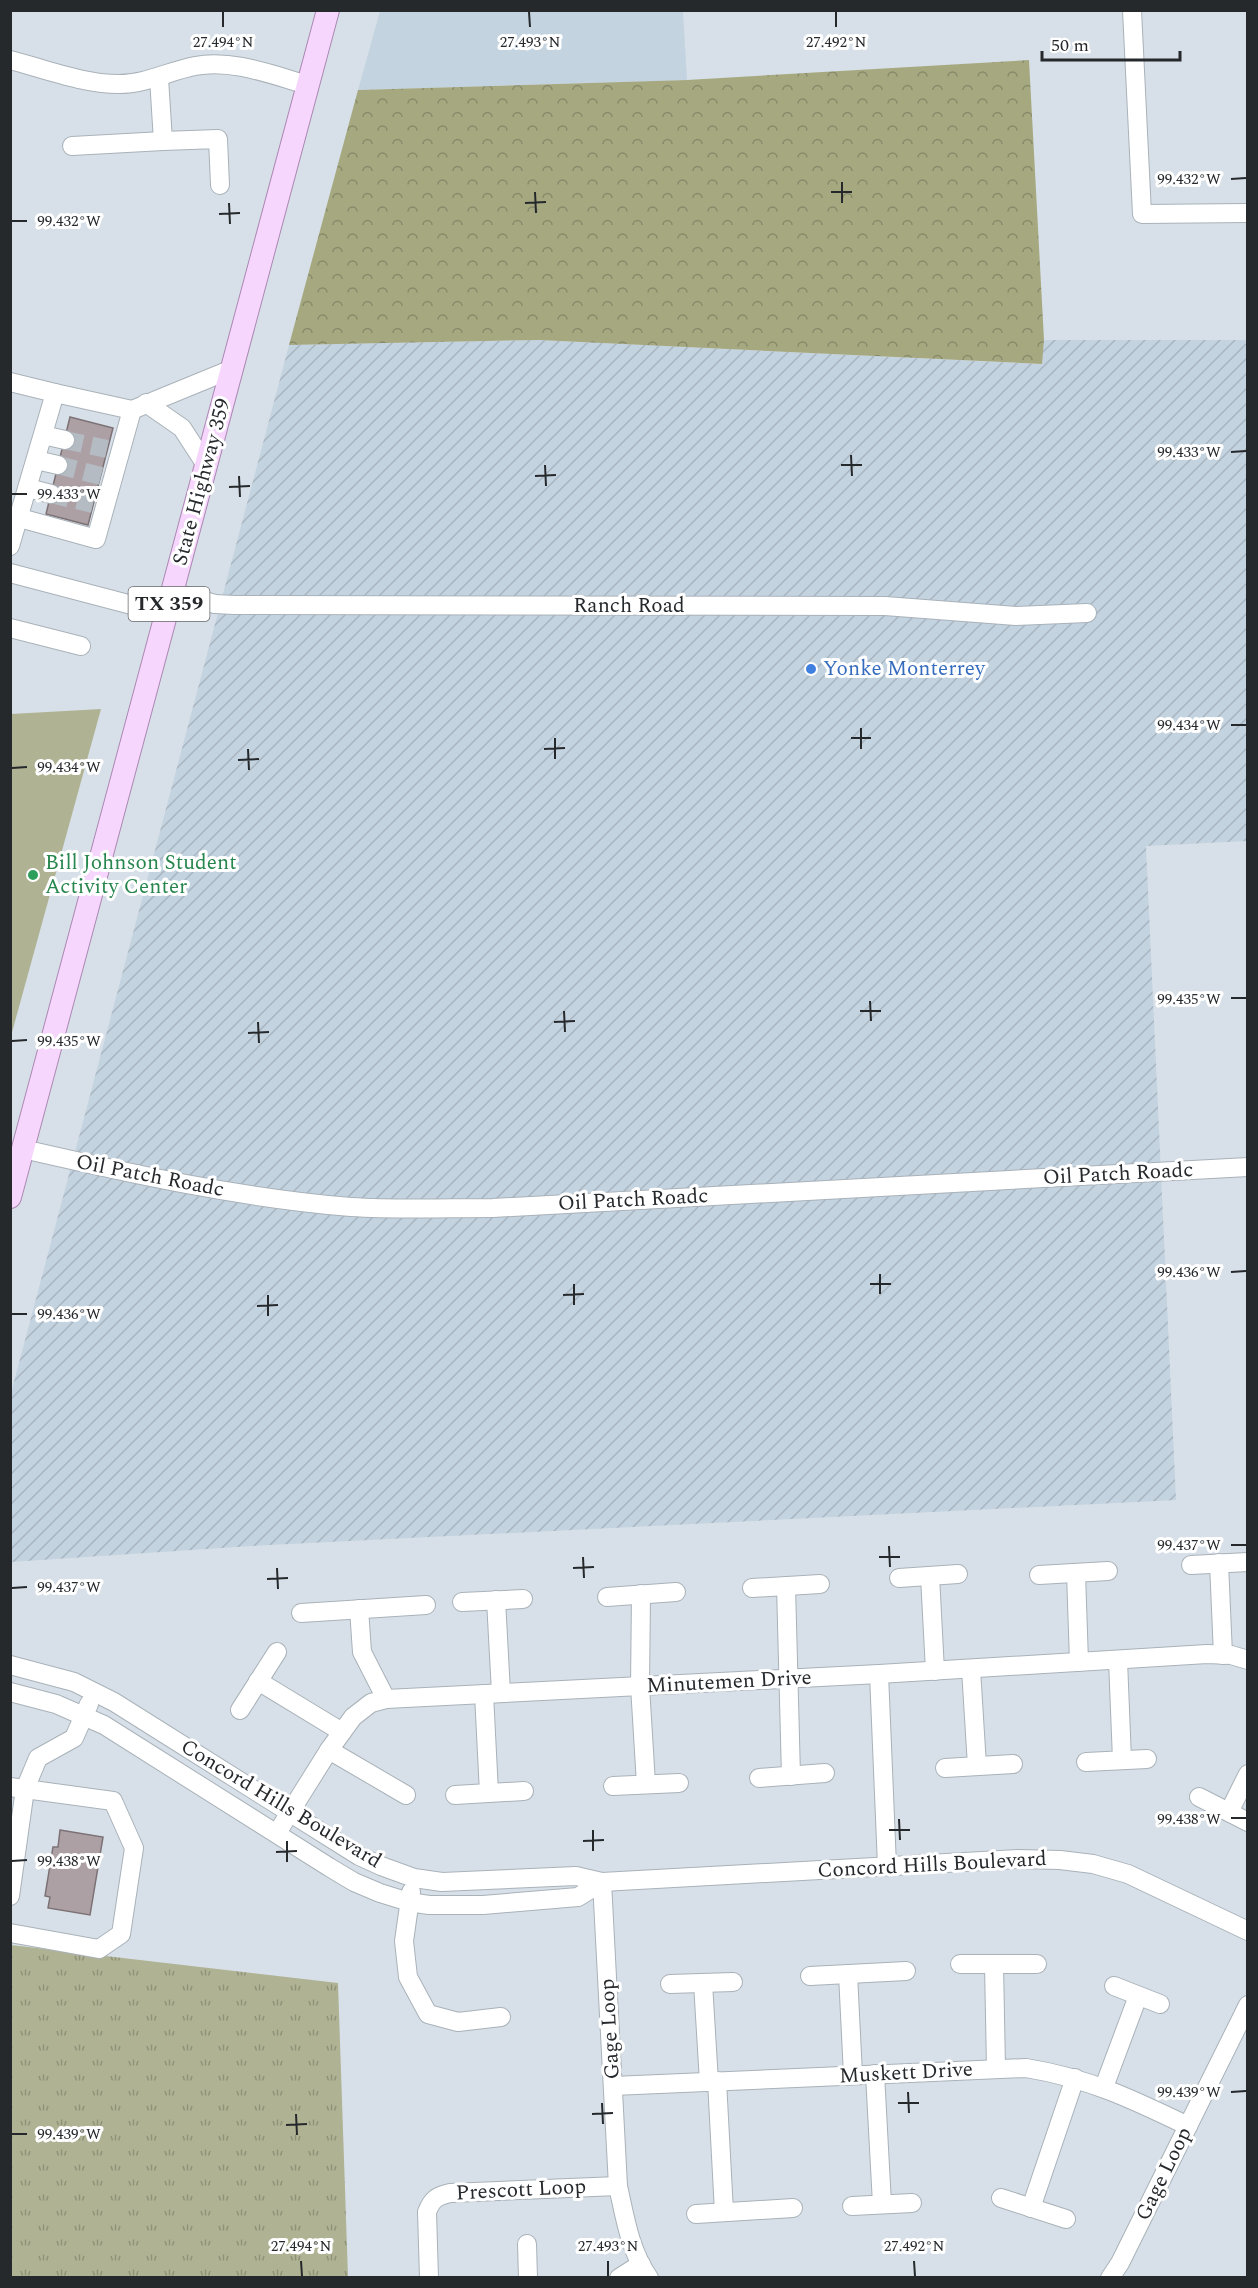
<svg xmlns="http://www.w3.org/2000/svg" width="1258" height="2288" font-family="Spectral,serif">
  <defs>
    <pattern id="industrial-furrows" width="10" height="10" patternUnits="userSpaceOnUse" patternTransform="scale(1.5)"><rect width="10" height="10" fill="#c4d3e0"/><path d="M-1 1l2-2M0 10L10 0M9 11l2-2" fill="none" stroke="#a8b5c0"/></pattern>
    <pattern id="grass-tufts" width="24" height="20" patternUnits="userSpaceOnUse" patternTransform="scale(1.5)"><rect width="24" height="20" fill="#b0b393"/><path d="M3 7l-1-3M5 7V3M7 7l1-3M15 17l-1-3M17 17v-4M19 17l1-3" fill="none" stroke="#8f9278"/></pattern>
    <pattern id="forest-crowns" width="20" height="18" patternUnits="userSpaceOnUse" patternTransform="scale(1.5)"><rect width="20" height="18" fill="#a6a980"/><path d="M2 6a3 3 0 1 1 6 0M12 15a3 3 0 1 1 6 0" fill="none" stroke="#878a69"/></pattern>
  </defs>
  <rect width="100%" height="100%" fill="#d7e0e8"/>
  <polygon fill="#c4d3e0" points="380,11 683,11 687,80 358,90"/>
  <polygon fill="url(#industrial-furrows)" points="539,340 1041,364 1044,340 1247,340 1247,841 1146,846 1176,1500 269,1545 11,1562 11,1393 289,345"/>
  <polygon fill="url(#grass-tufts)" points="11,1945 338,1983 348,2277 11,2278"/>
  <polygon fill="url(#forest-crowns)" points="1029,60 1044,340 1042,364 539,340 289,345 358,90 687,80"/>
  <polygon fill="#b0b393" points="101,709 11,1036 11,714"/>
  <g fill="#aca0a4" stroke="#7c7174" stroke-width="1.5">
    <polygon points="70,417 113,428 88,525 46,514"/>
    <polygon points="60,1830 103,1837 90,1915 48,1908 50,1897 45,1896 53,1847 58,1847"/>
  </g>
  <g fill="none" stroke-linecap="round" stroke-linejoin="round">
    <g stroke="#b4bbc2" stroke-width="18" stroke-dasharray="18 9" stroke-linecap="butt">
      <polyline points="65,440 107,449"/>
      <polyline points="58,465 101,476"/>
      <polyline points="51,494 93,504"/>
    </g>
    <defs>
      <g id="minor">
        <polyline points="1132,10 1142,214 1248,213"/>
        <path d="M10,60C45,69 83,84 119,84C146,84 169,71 195,66C233,59 272,75 308,85"/>
        <polyline points="159,78 163,141 218,139 220,185"/>
        <polyline points="72,146 163,141"/>
        <polyline points="10,382 55,393"/>
        <polyline points="146,403 182,428 206,465"/>
        <polyline points="132,410 232,369"/>
        <polyline points="43,435 65,440"/>
        <polyline points="36,460 58,465"/>
        <polyline points="28,488 51,494"/>
        <polyline points="10,546 55,393 132,410 96,539 20,518"/>
        <polyline points="10,573 166,614"/>
        <polyline points="172,592 215,604 234,605 885,606 1016,616 1087,613"/>
        <polyline points="10,628 81,646"/>
        <path d="M23,1149C132,1174 240,1198 351,1207C398,1210 446,1208 493,1208L1248,1167"/>
        <polyline points="1219,1563 1223,1655"/>
        <polyline points="1191,1565 1248,1562"/>
        <polyline points="1076,1573 1079,1662"/>
        <polyline points="1039,1575 1108,1571"/>
        <polyline points="930,1576 935,1671"/>
        <polyline points="899,1578 958,1574"/>
        <polyline points="786,1586 791,1776"/>
        <polyline points="752,1588 820,1584"/>
        <polyline points="641,1594 640,1686 646,1784"/>
        <polyline points="607,1597 676,1592"/>
        <polyline points="496,1600 501,1693"/>
        <polyline points="462,1602 523,1599"/>
        <polyline points="359,1609 362,1652 386,1699"/>
        <polyline points="301,1613 426,1605"/>
        <polyline points="1118,1660 1122,1760"/>
        <polyline points="10,1665 74,1682 114,1702 359,1856 381,1866 414,1878 442,1882 576,1876 602,1882 1018,1859 1060,1860 1093,1864 1128,1874 1248,1931"/>
        <polyline points="971,1669 977,1766"/>
        <polyline points="879,1674 887,1866"/>
        <polyline points="258,1681 342,1732"/>
        <polyline points="10,1692 56,1704 104,1725 329,1867 354,1882 380,1893 409,1902 429,1905 483,1905 578,1897 602,1882"/>
        <polyline points="484,1694 489,1793"/>
        <polyline points="240,1710 277,1652"/>
        <polyline points="329,1750 406,1795"/>
        <polyline points="1086,1762 1147,1759"/>
        <polyline points="945,1768 1013,1764"/>
        <polyline points="759,1778 825,1773"/>
        <polyline points="613,1786 679,1783"/>
        <polyline points="10,1787 25,1789 38,1758 74,1738 89,1704"/>
        <polyline points="455,1795 524,1791"/>
        <polyline points="1199,1797 1248,1822"/>
        <polyline points="1229,1812 1248,1774"/>
        <polyline points="277,1833 329,1750 353,1717 371,1703 386,1699 879,1674 1207,1654 1231,1655 1248,1660"/>
        <path d="M602,1882L618,2186C625,2218 630,2251 649,2278"/>
        <polyline points="411,1892 404,1941 408,1977 428,2014 458,2022 501,2017"/>
        <polyline points="10,1896 25,1789 113,1801 134,1848 121,1934 99,1949 10,1933"/>
        <polyline points="960,1964 1037,1964"/>
        <polyline points="994,1964 996,2069"/>
        <polyline points="848,1974 853,2075"/>
        <polyline points="810,1976 906,1971"/>
        <polyline points="703,1983 709,2082"/>
        <polyline points="670,1984 733,1982"/>
        <polyline points="1114,1986 1160,2004"/>
        <polyline points="875,2074 882,2204"/>
        <polyline points="717,2081 724,2212"/>
        <path d="M613,2086L1026,2068C1088,2078 1132,2099 1188,2126"/>
        <polyline points="1104,2087 1138,1996"/>
        <polyline points="1001,2198 1066,2219"/>
        <polyline points="852,2206 912,2203"/>
        <polyline points="1031,2208 1075,2078"/>
        <polyline points="696,2214 793,2208"/>
        <polyline points="527,2244 528,2278"/>
        <path d="M429,2278L427,2212C432,2199 437,2196 450,2193L618,2186"/>
        <polyline points="619,2278 641,2264"/>
        <polyline points="1110,2278 1120,2263 1248,2005"/>
      </g>
      <polyline id="major" points="10,1197 328,10"/>
    </defs>
    <use href="#minor" stroke="#a9b2b9" stroke-width="20"/>
    <use href="#major" stroke="#ab88b3" stroke-width="24"/>
    <use href="#minor" stroke="#fff" stroke-width="18"/>
    <use href="#major" stroke="#f7d6fd" stroke-width="22"/>
  </g>
  <path fill="none" stroke="#26292c" stroke-width="2" d="M223,12V27M529,12L530,27M836,12V27M1231,179L1246,178M842,182V203M535,192L536,213M831,192H852M229,203L230,224M525,203L546,202M219,214L240,213M12,221H27M1231,452L1246,451M851,455L852,476M545,465L546,486M841,465H862M239,476L240,497M535,476L556,475M229,487L250,486M12,494H27M1231,725H1246M861,728V749M555,738V759M851,738H871M248,749L249,770M544,749L565,748M238,760L259,759M12,768L27,767M1231,998H1246M870,1001L871,1021M564,1011L565,1032M860,1011H881M258,1022L259,1043M554,1022L575,1021M248,1033L269,1032M12,1041L27,1040M1231,1272L1246,1271M880,1274V1294M574,1284V1305M870,1284H891M268,1295V1316M563,1295L584,1294M257,1306L278,1305M12,1314H27M1231,1545H1246M889,1546L890,1567M583,1557L584,1578M879,1557H900M277,1568L278,1589M573,1568L594,1567M267,1579L288,1578M12,1588L27,1587M1231,1818H1246M899,1819L900,1840M593,1830V1851M889,1830H910M287,1841V1862M583,1841L604,1840M276,1852L297,1851M12,1861L27,1860M908,2092L909,2113M1231,2092L1246,2091M602,2103L603,2124M898,2103H919M296,2114L297,2135M592,2114L613,2113M286,2125L307,2124M12,2134H27M301,2261L302,2276M608,2261V2276M914,2261L915,2276"/>
  <circle fill="#3f7fe0" stroke="#fff" stroke-width="2" cx="811" cy="669" r="6"/>
  <circle fill="#2e9e5b" stroke="#fff" stroke-width="2" cx="33" cy="875" r="6"/>
  <g text-anchor="middle" dominant-baseline="central" stroke-width="6" stroke-linejoin="round" paint-order="stroke">
    <rect fill="#fff" stroke="#67696b" stroke-width="1.5" x="128.5" y="587" width="81" height="34" rx="4.5"/>
    <g font-size="20" font-weight="bold" fill="#26292c">
      <text x="169" y="604">TX 359</text>
    </g>
    <g font-size="21" fill="#26292c" stroke="#fff">
      <text transform="translate(202 482) rotate(-75)">State Highway 359</text>
      <text x="629" y="606">Ranch Road</text>
      <text transform="translate(1118 1174) rotate(-3)">Oil Patch Roadc</text>
      <text transform="translate(150 1176) rotate(11)">Oil Patch Roadc</text>
      <text transform="translate(633 1200) rotate(-3)">Oil Patch Roadc</text>
      <text transform="translate(729 1682) rotate(-3)">Minutemen Drive</text>
      <text transform="translate(281 1804) rotate(31)">Concord Hills Boulevard</text>
      <text transform="translate(932 1865) rotate(-3)">Concord Hills Boulevard</text>
      <text transform="translate(610 2029) rotate(-93)">Gage Loop</text>
      <text transform="translate(906 2073) rotate(-3)">Muskett Drive</text>
      <text transform="translate(1164 2174) rotate(-64)">Gage Loop</text>
      <text transform="translate(521 2190) rotate(-3)">Prescott Loop</text>
    </g>
    <g font-size="21" fill="#366cbe" stroke="#fff" text-anchor="start">
      <text x="823" y="669">Yonke Monterrey</text>
    </g>
    <g font-size="21" fill="#27864d" stroke="#fff" text-anchor="start">
      <text x="45" y="863">Bill Johnson Student<tspan x="45" dy="24">Activity Center</tspan></text>
    </g>
  </g>
  <g font-size="15" text-anchor="middle" fill="#26292c" stroke="#fff" stroke-width="6" stroke-linejoin="round" paint-order="stroke">
    <text x="223" y="47">27.494°N</text>
    <text x="530" y="47">27.493°N</text>
    <text x="836" y="47">27.492°N</text>
    <text x="1189" y="184">99.432°W</text>
    <text x="69" y="226">99.432°W</text>
    <text x="1189" y="457">99.433°W</text>
    <text x="69" y="499">99.433°W</text>
    <text x="1189" y="730">99.434°W</text>
    <text x="69" y="772">99.434°W</text>
    <text x="1189" y="1004">99.435°W</text>
    <text x="69" y="1046">99.435°W</text>
    <text x="1189" y="1277">99.436°W</text>
    <text x="69" y="1319">99.436°W</text>
    <text x="1189" y="1550">99.437°W</text>
    <text x="69" y="1592">99.437°W</text>
    <text x="1189" y="1824">99.438°W</text>
    <text x="69" y="1866">99.438°W</text>
    <text x="1189" y="2097">99.439°W</text>
    <text x="69" y="2139">99.439°W</text>
    <text x="301" y="2251">27.494°N</text>
    <text x="608" y="2251">27.493°N</text>
    <text x="914" y="2251">27.492°N</text>
  </g>
  <rect width="1258" height="2288" fill="none" stroke="#26292c" stroke-width="24"/>
  <path d="M1042 51v9h138v-9" fill="none" stroke="#26292c" stroke-width="3"/>
  <text x="1051" y="51" font-size="18" fill="#26292c" stroke="#ffffff" stroke-width="4.5" paint-order="stroke">50 m</text>
</svg>
